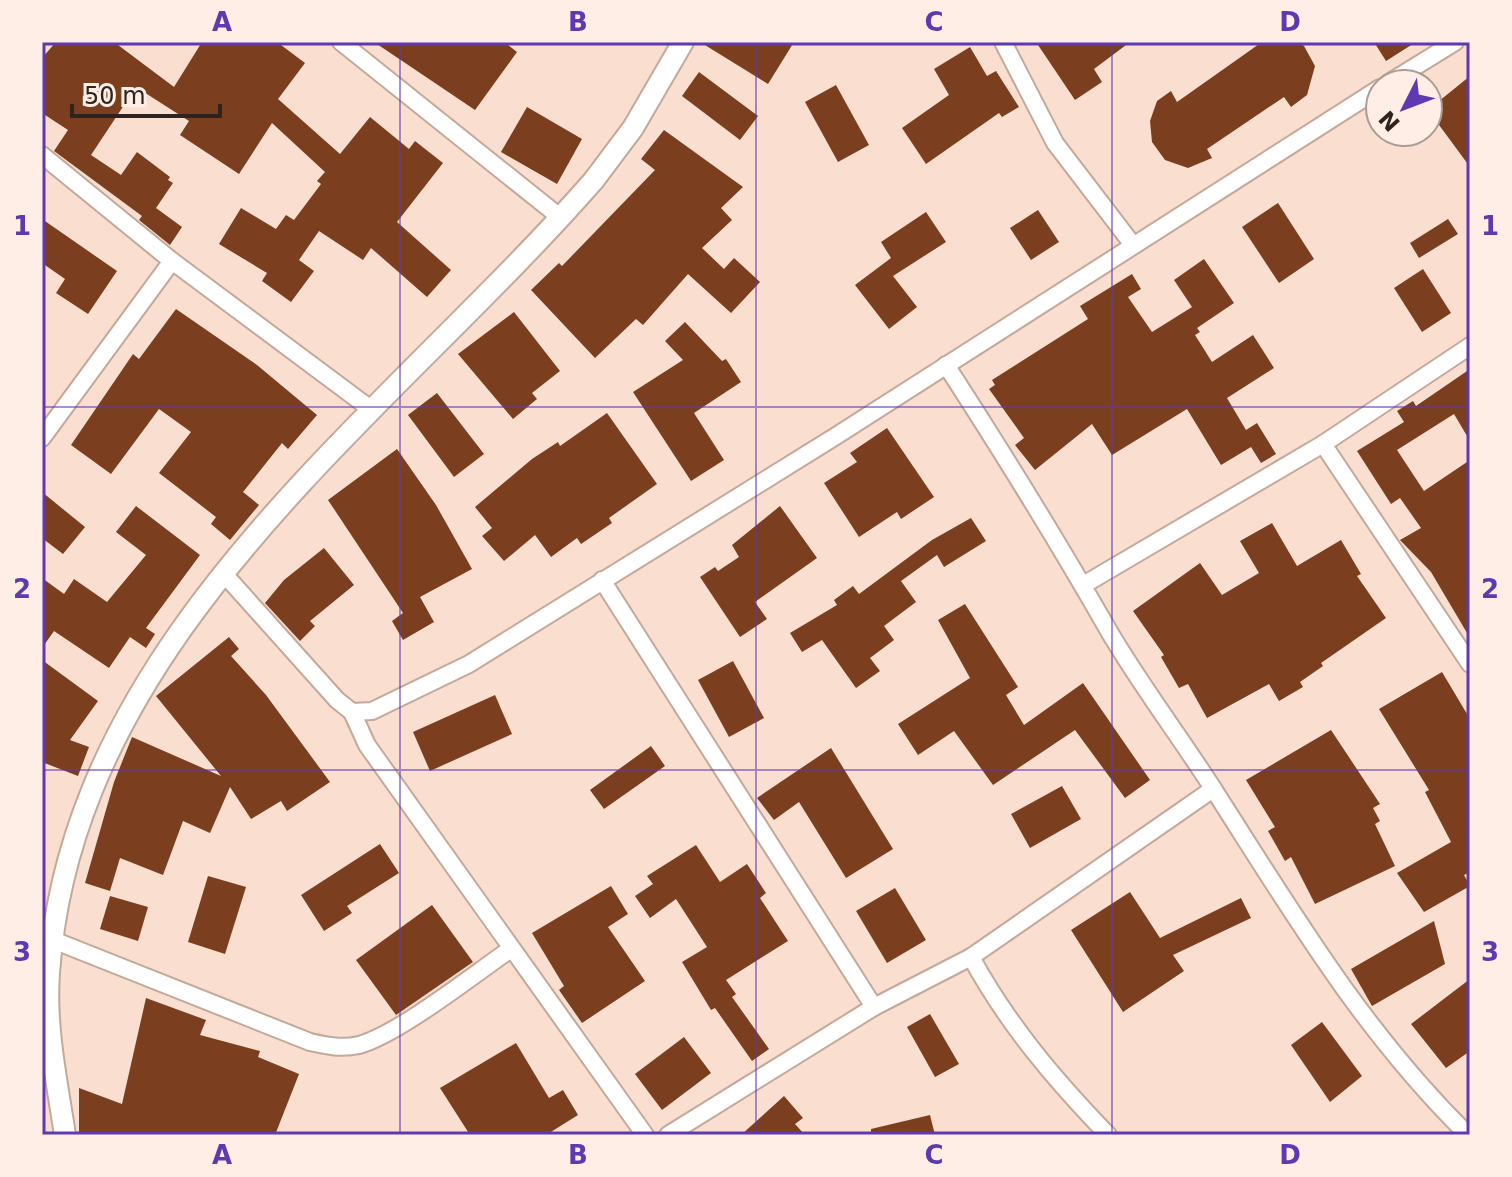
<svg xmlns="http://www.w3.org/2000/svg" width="1512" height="1177" font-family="'DejaVu Sans',sans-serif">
  <rect width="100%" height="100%" fill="#fadecf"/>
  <g fill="#7b3e1e">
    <polygon points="56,42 114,42 174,87 202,42 277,42 305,63 278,99 340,154 370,117 409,149 415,141 443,163 397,222 451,270 427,297 371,248 363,260 319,231 299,260 314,271 291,302 262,281 267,273 219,244 241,208 276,229 286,215 294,220 321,184 317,181 325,172 272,123 239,174 180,135 189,121 136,87 91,155 121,175 137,152 170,177 168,180 173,183 156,208 182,227 170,245 139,220 142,216 54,151 68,130 42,113 42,58"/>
    <polygon points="374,42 504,42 517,52 475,110"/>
    <polygon points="700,42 794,42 768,84"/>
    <polygon points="1036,42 1130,42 1094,69 1102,82 1075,100"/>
    <polygon points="1262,42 1297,42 1304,46 1315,66 1307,95 1291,107 1284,97 1207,149 1212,158 1188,168 1165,160 1152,142 1150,121 1157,101 1171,91 1177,102"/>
    <polygon points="1374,42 1416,42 1386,61"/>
    <polygon points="970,47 987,76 996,71 1019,107 1002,117 999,113 926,164 902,128 949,95 934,69"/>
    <polygon points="699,72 758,116 740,140 682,96"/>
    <polygon points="1470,76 1470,167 1428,110"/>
    <polygon points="836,85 869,145 838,162 805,102"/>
    <polygon points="527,107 582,139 557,184 501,152"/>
    <polygon points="664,130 743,187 721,208 732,220 702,248 724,269 734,258 760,282 731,313 688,274 643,325 636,319 595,358 531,290 559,263 562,266 655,170 641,159"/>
    <polygon points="1278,203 1314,259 1279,283 1242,227"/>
    <polygon points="1038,210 1059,242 1031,260 1010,228"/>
    <polygon points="926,212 946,242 893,276 917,307 889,329 855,285 891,258 881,242"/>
    <polygon points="42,219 117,271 88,314 56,293 65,279 42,263"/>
    <polygon points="1448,219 1458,234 1419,258 1410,243"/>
    <polygon points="1204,259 1234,303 1197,328 1200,332 1195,335 1212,362 1253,335 1274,368 1227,398 1246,430 1257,423 1276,454 1261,463 1251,447 1221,465 1187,409 1112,455 1092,424 1035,470 1015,445 1024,438 989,389 995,385 992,380 1088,319 1080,306 1132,274 1141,289 1128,297 1152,332 1192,307 1174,280"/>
    <polygon points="1423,269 1451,313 1422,332 1394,288"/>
    <polygon points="176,309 257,365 317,415 288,449 282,443 243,492 259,505 230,540 211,524 216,517 159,473 191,432 159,409 111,474 71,445 133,354 139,359"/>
    <polygon points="514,312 560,371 532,393 537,399 513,419 458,354"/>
    <polygon points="685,322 722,361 726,359 741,382 694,413 724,460 691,481 633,392 683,360 665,341"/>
    <polygon points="1470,369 1470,441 1454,414 1397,450 1424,491 1470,460 1470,638 1431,572 1400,540 1421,528 1400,498 1391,504 1357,451 1404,422 1397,411 1413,401 1416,406"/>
    <polygon points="437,393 484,454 454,477 408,415"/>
    <polygon points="607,413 657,484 609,518 612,523 581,544 577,538 551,557 535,535 504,561 482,536 492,528 475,507 532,459 558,442 560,446"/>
    <polygon points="887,428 934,497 901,519 897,512 859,537 824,483 857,462 850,453"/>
    <polygon points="397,449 436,505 472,569 420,597 434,622 403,640 392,621 403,613 328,500"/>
    <polygon points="42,492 85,527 63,554 42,538"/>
    <polygon points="136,506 200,555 146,628 155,634 146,648 130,637 109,668 54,631 42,648 42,578 64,594 74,579 107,602 146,555 116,532"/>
    <polygon points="780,506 817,558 755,602 767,619 740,637 700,577 715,567 718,571 739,557 732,545"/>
    <polygon points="971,518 986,541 944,567 937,555 901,581 916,602 884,626 894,640 870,658 880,671 856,688 822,640 802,652 790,633 837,605 834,600 853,586 859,594 932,540"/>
    <polygon points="1272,523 1297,566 1341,540 1361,574 1357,576 1386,618 1321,663 1323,666 1300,682 1303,687 1279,701 1269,684 1207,718 1188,684 1179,688 1161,657 1164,655 1133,611 1200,563 1222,595 1259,573 1240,541"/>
    <polygon points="324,548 354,585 310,621 315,626 300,641 265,603 284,580"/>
    <polygon points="965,604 1018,687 1006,695 1024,725 1083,683 1150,780 1125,798 1075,730 993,785 954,731 918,755 898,724 970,678 938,620"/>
    <polygon points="229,637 239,649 231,656 266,695 330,782 287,811 281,801 251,819 230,787 210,833 183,821 163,875 120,858 110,891 85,883 114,782 132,737 221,776 156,696"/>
    <polygon points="42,660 98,701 70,740 89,747 78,776 42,762"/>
    <polygon points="733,661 764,718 729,737 698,680"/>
    <polygon points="1442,672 1470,719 1470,872 1464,875 1470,886 1424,912 1397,873 1451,842 1425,792 1429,790 1379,709"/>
    <polygon points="495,695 512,734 430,771 413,732"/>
    <polygon points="1331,730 1380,804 1373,808 1380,821 1375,824 1395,866 1315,904 1291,857 1285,861 1268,831 1275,827 1246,780"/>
    <polygon points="651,746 665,766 604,809 590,790"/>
    <polygon points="831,748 893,849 846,878 799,802 774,820 757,798"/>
    <polygon points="1062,786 1081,819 1030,848 1011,814"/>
    <polygon points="380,844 399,873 347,906 352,913 324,931 301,895"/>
    <polygon points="696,845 720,882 747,864 766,893 760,898 788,941 726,980 736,994 732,997 769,1049 752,1061 715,1008 711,1010 682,962 707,947 676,899 650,918 635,896 653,884 647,876"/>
    <polygon points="208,876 246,887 225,954 188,942"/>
    <polygon points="611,886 628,914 608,927 645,981 582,1023 559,990 564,986 532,933"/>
    <polygon points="895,888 926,940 887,963 856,911"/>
    <polygon points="1130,892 1160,938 1241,898 1251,918 1173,955 1184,971 1123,1012 1071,930"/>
    <polygon points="110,896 148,907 138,941 100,929"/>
    <polygon points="432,905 473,962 396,1015 356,960"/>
    <polygon points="1434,921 1445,964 1372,1006 1351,969"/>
    <polygon points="1470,979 1470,1051 1446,1068 1411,1024"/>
    <polygon points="146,998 206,1020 200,1035 260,1051 258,1057 299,1074 275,1135 79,1135 79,1088 122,1104"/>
    <polygon points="930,1014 959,1064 935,1077 907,1027"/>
    <polygon points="1322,1022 1362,1076 1330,1102 1291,1045"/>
    <polygon points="684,1037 711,1073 662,1110 635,1074"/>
    <polygon points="516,1043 549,1098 563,1090 578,1115 546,1135 470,1135 440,1088"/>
    <polygon points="784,1096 803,1118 795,1124 805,1135 741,1135"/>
    <polygon points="930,1115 935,1135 871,1135 871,1129"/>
  </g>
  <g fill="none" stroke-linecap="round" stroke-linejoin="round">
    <defs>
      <g id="minor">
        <polyline points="341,42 561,218"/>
        <polyline points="1003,42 1055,143 1133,245"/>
        <polyline points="1387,84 1455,42"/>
        <polyline points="42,155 172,261 372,410"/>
        <path d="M946,365C1003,453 1058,542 1110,633C1142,687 1180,737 1214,790C1292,912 1363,1032 1468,1135"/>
        <polyline points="42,438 172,261"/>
        <polyline points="1323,444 1470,664"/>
        <polyline points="225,575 337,700 352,712 372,711 469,664 836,436 1380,88"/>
        <polyline points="602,580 874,1007"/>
        <polyline points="1085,584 1323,444 1470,346"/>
        <polyline points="352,712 367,745 645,1135"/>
        <path d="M53,940L310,1042C328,1046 342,1049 359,1045C399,1034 474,974 511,949"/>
        <polyline points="668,1135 874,1007 971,957"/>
        <path d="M1108,1135C1055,1080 1008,1025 971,957L1213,789"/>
      </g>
      <path id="tertiary" d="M65,1135C57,1082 45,1027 49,973C73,633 388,416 594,180L633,128L683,42"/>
    </defs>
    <use href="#minor" stroke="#c3a99a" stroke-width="20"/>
    <use href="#tertiary" stroke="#c3a99a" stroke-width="24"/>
    <use href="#minor" stroke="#fff" stroke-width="16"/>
    <use href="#tertiary" stroke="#fff" stroke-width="20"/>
  </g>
  <path fill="none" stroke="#5e39b1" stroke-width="2" stroke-opacity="0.55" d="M400,42V1135M756,42V1135M1112,42V1135M42,407H1470M42,770H1470"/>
  <rect width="1512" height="1177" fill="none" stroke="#ffeee5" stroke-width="88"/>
  <g transform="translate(1404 108) rotate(228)"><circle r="38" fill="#ffeee5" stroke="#ab9d95" stroke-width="2"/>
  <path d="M0-6L14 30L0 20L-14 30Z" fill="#5e39b1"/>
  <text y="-12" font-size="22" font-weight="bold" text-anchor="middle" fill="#2e231e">N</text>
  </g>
  <path d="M72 104v12h148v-12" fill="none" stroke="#2e231e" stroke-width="4"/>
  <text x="84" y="104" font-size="24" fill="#2e231e" stroke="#ffeee5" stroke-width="6" paint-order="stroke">50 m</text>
  <rect x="44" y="44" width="1424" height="1089" fill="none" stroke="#5e39b1" stroke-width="3"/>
  <g font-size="26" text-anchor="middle" font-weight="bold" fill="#5e39b1">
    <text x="222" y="31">A</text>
    <text x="578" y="31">B</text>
    <text x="934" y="31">C</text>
    <text x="1290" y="31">D</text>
    <text x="22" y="235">1</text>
    <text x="1490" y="235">1</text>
    <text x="22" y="598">2</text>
    <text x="1490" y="598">2</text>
    <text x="22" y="961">3</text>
    <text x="1490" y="961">3</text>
    <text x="222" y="1164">A</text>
    <text x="578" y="1164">B</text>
    <text x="934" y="1164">C</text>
    <text x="1290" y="1164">D</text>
  </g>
</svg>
